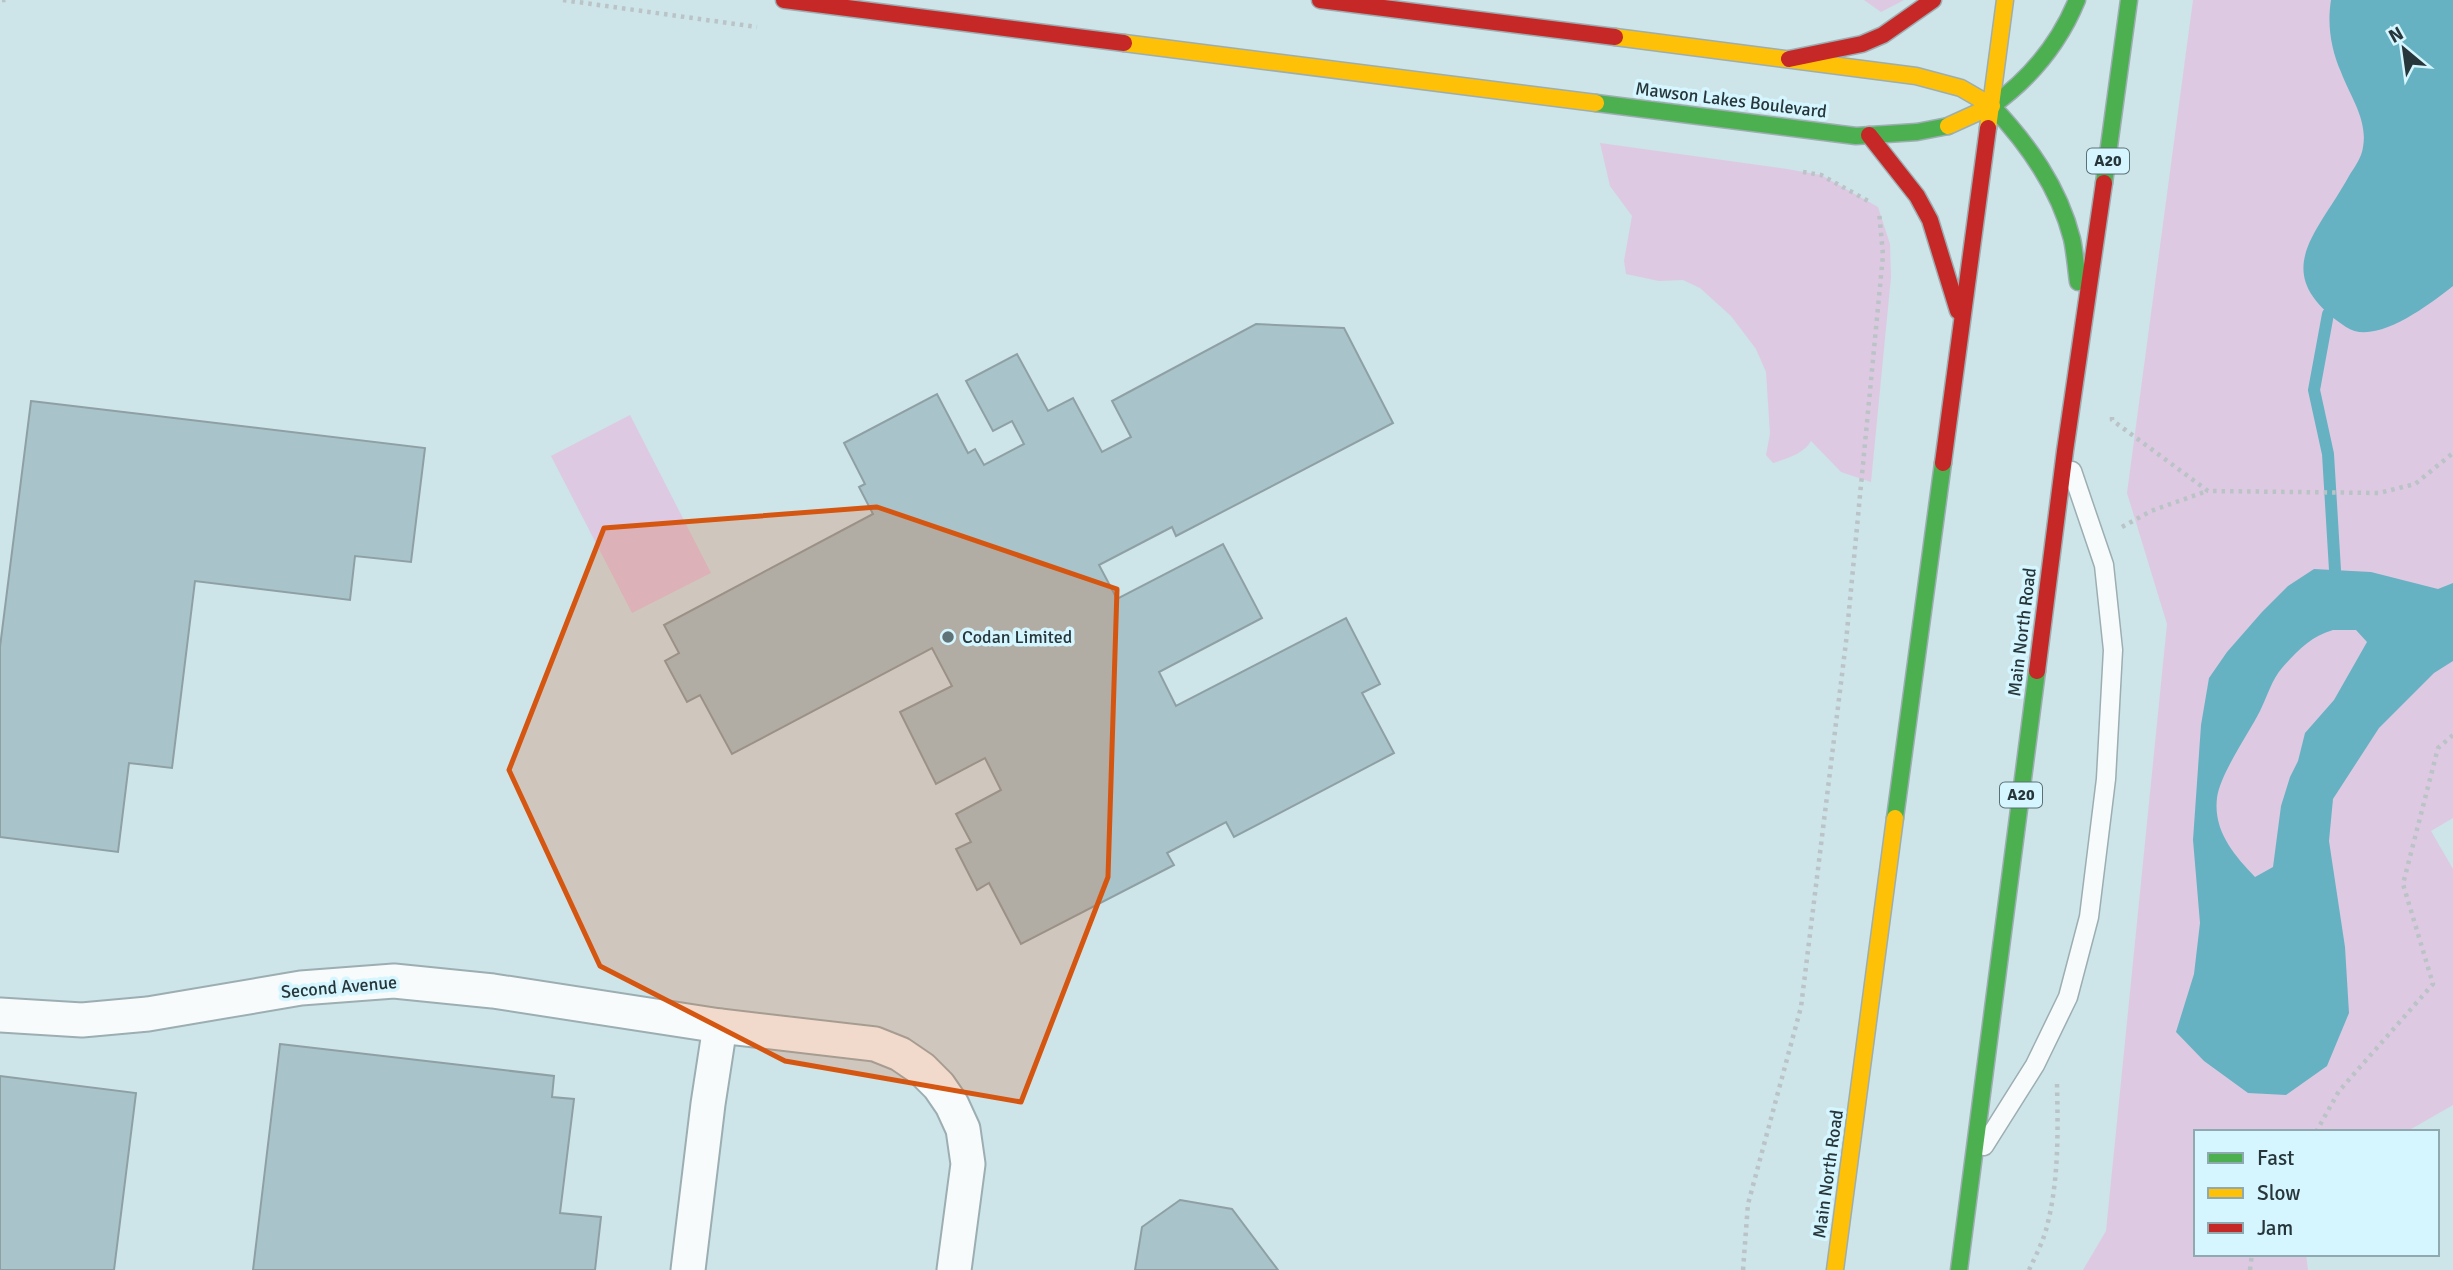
<svg xmlns="http://www.w3.org/2000/svg" width="2453" height="1270" font-family="Signika,sans-serif">
  <rect width="100%" height="100%" fill="#cde4e9"/>
  <g fill="#dec9e2">
    <polygon points="1864,0 1904,0 1881,12"/>
    <polygon points="2193,0 2453,0 2453,818 2431,831 2453,869 2453,1105 2406,1132 2196,1132 2196,1254 2306,1254 2308,1270 2083,1270 2106,1231 2167,624 2127,493"/>
    <path d="M1600,143L1787,169L1821,175L1878,207L1890,244L1891,277L1871,482L1841,472L1811,441C1805,453 1786,459 1773,463L1766,455L1770,434L1766,372L1756,349L1731,316L1700,288L1683,280L1659,281L1626,274L1624,261L1632,216L1610,186Z"/>
    <polygon points="630,415 711,573 632,613 551,456"/>
  </g>
  <g fill="#67b2c2" fill-rule="evenodd">
    <path d="M2331,0H2453V286C2430,304 2375,347 2346,327C2267,273 2316,236 2349,176C2354,168 2362,157 2363,147C2368,120 2350,96 2341,72C2331,49 2327,25 2331,0Z"/>
    <path d="M2314,569L2371,572L2438,589L2453,583V661L2434,673L2379,728L2333,799L2329,841L2345,947L2349,1013L2327,1066L2286,1095L2248,1093L2204,1061L2176,1032L2194,974L2200,923L2193,840L2201,725L2209,678L2227,652L2262,612L2288,586ZM2333,630H2356L2367,642L2334,700L2305,733L2298,761L2290,777L2281,806L2273,867L2255,877C2234,855 2213,831 2217,798C2220,774 2249,733 2260,711C2267,697 2272,679 2282,668C2297,651 2311,636 2333,630Z"/>
  </g>
  <g fill="none" stroke-linecap="round" stroke-linejoin="round">
    <polyline stroke="#67b2c2" stroke-width="12" points="2328,314 2314,390 2328,454 2335,570"/>
  </g>
  <g fill="#a8c4ca" stroke="#8ea0a4" stroke-width="2">
    <polygon points="1256,324 1344,328 1393,423 1176,536 1172,527 1099,565 1117,599 1223,544 1262,618 1159,672 1176,706 1346,618 1380,684 1362,693 1394,753 1234,837 1226,822 1167,853 1174,865 1021,944 989,883 977,890 956,849 971,842 956,814 1001,790 985,758 936,784 900,712 952,686 932,648 732,754 700,695 687,702 665,661 679,653 664,625 873,514 859,487 865,484 844,443 937,394 968,453 975,449 984,465 1024,444 1012,421 993,431 966,381 1017,354 1048,411 1073,398 1102,452 1131,437 1112,401"/>
    <polygon points="31,401 425,448 411,562 355,556 350,600 195,581 172,768 129,763 118,852 0,837 0,647"/>
    <polygon points="280,1044 554,1076 552,1097 574,1099 560,1213 601,1217 595,1270 253,1270"/>
    <polygon points="0,1076 136,1093 114,1270 0,1270"/>
    <polygon points="1180,1200 1232,1209 1278,1270 1135,1270 1142,1227"/>
  </g>
  <g fill="none" stroke-linecap="round" stroke-linejoin="round">
    <defs>
      <polyline id="lane" points="1984,1146 2035,1065 2068,997 2089,917 2106,779 2113,650 2104,565 2072,471"/>
      <g id="street">
        <polyline points="0,1015 82,1020 148,1014 301,988 394,981 493,991 720,1026 875,1044 900,1054 922,1069 939,1086 952,1105 963,1129 968,1164 954,1270"/>
        <polyline points="688,1270 708,1104 720,1026"/>
      </g>
      <g id="fast">
        <polyline points="1596,103 1856,136 1917,132 1948,126"/>
        <path d="M1992,106C2028,144 2059,187 2072,239C2075,253 2076,268 2078,282"/>
        <path d="M1992,106C2031,78 2059,44 2077,0"/>
        <polyline points="2104,183 2129,0"/>
        <polyline points="1895,818 1943,463"/>
        <polyline points="1959,1270 2037,671"/>
      </g>
      <g id="slow">
        <polyline points="1615,37 1916,76 1961,88 1992,106 1948,126"/>
        <polyline points="1124,43 1596,103"/>
        <polyline points="1988,128 2005,0"/>
        <polyline points="1835,1270 1895,818"/>
      </g>
      <g id="jam">
        <polyline points="784,0 1124,43"/>
        <polyline points="1320,0 1615,37"/>
        <polyline points="1789,59 1862,44 1883,35 1933,0"/>
        <polyline points="1869,135 1917,196 1930,220 1958,311"/>
        <polyline points="1943,463 1988,128"/>
        <polyline points="2037,671 2065,451 2104,183"/>
      </g>
    </defs>
    <use href="#lane" stroke="#9caeb1" stroke-width="21"/>
    <use href="#street" stroke="#9caeb1" stroke-width="37"/>
    <use href="#fast" stroke="#9caeb1" stroke-width="19"/>
    <use href="#slow" stroke="#9caeb1" stroke-width="19"/>
    <use href="#jam" stroke="#9caeb1" stroke-width="19"/>
    <g stroke="#bac3c6" stroke-width="4.5" stroke-dasharray="3.5 5" stroke-linecap="butt">
      <polyline points="2,0 9,0"/>
      <polyline points="563,0 757,27"/>
      <polyline points="1803,172 1821,175 1870,202"/>
      <polyline points="2112,417 2112,420 2208,491 2379,493 2415,484 2453,453"/>
      <polyline points="2122,527 2151,511 2207,491"/>
      <polyline points="2316,1132 2339,1091 2433,984 2403,884 2438,748 2453,735"/>
      <polyline points="1743,1270 1748,1204 1801,1007 1846,642 1883,255 1879,211"/>
      <path d="M2029,1270C2035,1257 2042,1244 2046,1230C2059,1182 2058,1133 2057,1084"/>
      <polyline points="2250,1270 2252,1254"/>
    </g>
    <use href="#lane" stroke="#f8fbfc" stroke-width="18"/>
    <use href="#street" stroke="#f8fbfc" stroke-width="33"/>
    <use href="#fast" stroke="#4caf50" stroke-width="16"/>
    <use href="#slow" stroke="#ffc107" stroke-width="16"/>
    <use href="#jam" stroke="#c62828" stroke-width="16"/>
  </g>
  <path fill="#d55611" fill-opacity="0.2" stroke="#d55611" stroke-width="5" stroke-linejoin="round" d="M877,507L1117,589L1108,877L1021,1102L785,1061L600,966L509,770L604,528Z"/>
  <circle fill="#607377" stroke="#d5f6fe" stroke-width="2.5" cx="948" cy="637" r="7"/>
  <g text-anchor="middle" dominant-baseline="central" stroke-width="7" stroke-linejoin="round" paint-order="stroke">
    <g fill="#d5f6fe" stroke="#5a7075" stroke-width="2">
      <rect x="2087" y="148.5" width="42" height="25" rx="5"/>
      <rect x="2000" y="782.5" width="42" height="25" rx="5"/>
    </g>
    <g font-size="16" font-weight="bold" fill="#26363a">
      <text x="2108" y="161">A20</text>
      <text x="2021" y="795">A20</text>
    </g>
    <g font-size="18" fill="#26363a" stroke="#d5f6fe">
      <text transform="translate(1731 100) rotate(7)">Mawson Lakes Boulevard</text>
      <text transform="translate(2022 632) rotate(-83)">Main North Road</text>
      <text transform="translate(339 987) rotate(-5)">Second Avenue</text>
      <text transform="translate(1828 1174) rotate(-82)">Main North Road</text>
    </g>
    <g font-size="18" fill="#26363a" stroke="#d5f6fe" text-anchor="start">
      <text x="962" y="637">Codan Limited</text>
    </g>
  </g>
  <rect x="2194" y="1130" width="245" height="126" fill="#d5f6fe" stroke="#8fa9b0" stroke-width="2"/>
  <rect x="2208" y="1153" width="35" height="10" fill="#4caf50" stroke="#8fa9b0" stroke-width="2"/>
  <text x="2257" y="1165" font-size="21" fill="#26363a">Fast</text>
  <rect x="2208" y="1188" width="35" height="10" fill="#ffc107" stroke="#8fa9b0" stroke-width="2"/>
  <text x="2257" y="1200" font-size="21" fill="#26363a">Slow</text>
  <rect x="2208" y="1223" width="35" height="10" fill="#c62828" stroke="#8fa9b0" stroke-width="2"/>
  <text x="2257" y="1235" font-size="21" fill="#26363a">Jam</text>
  <g transform="translate(2404 49) rotate(331)" stroke="#d5f6fe" stroke-width="5" paint-order="stroke">
  <path d="M0-5L12 26L0 18L-12 26Z" fill="#26363a"/>
  <text y="-10" font-size="19" font-weight="bold" text-anchor="middle" fill="#26363a">N</text>
  </g>
</svg>
